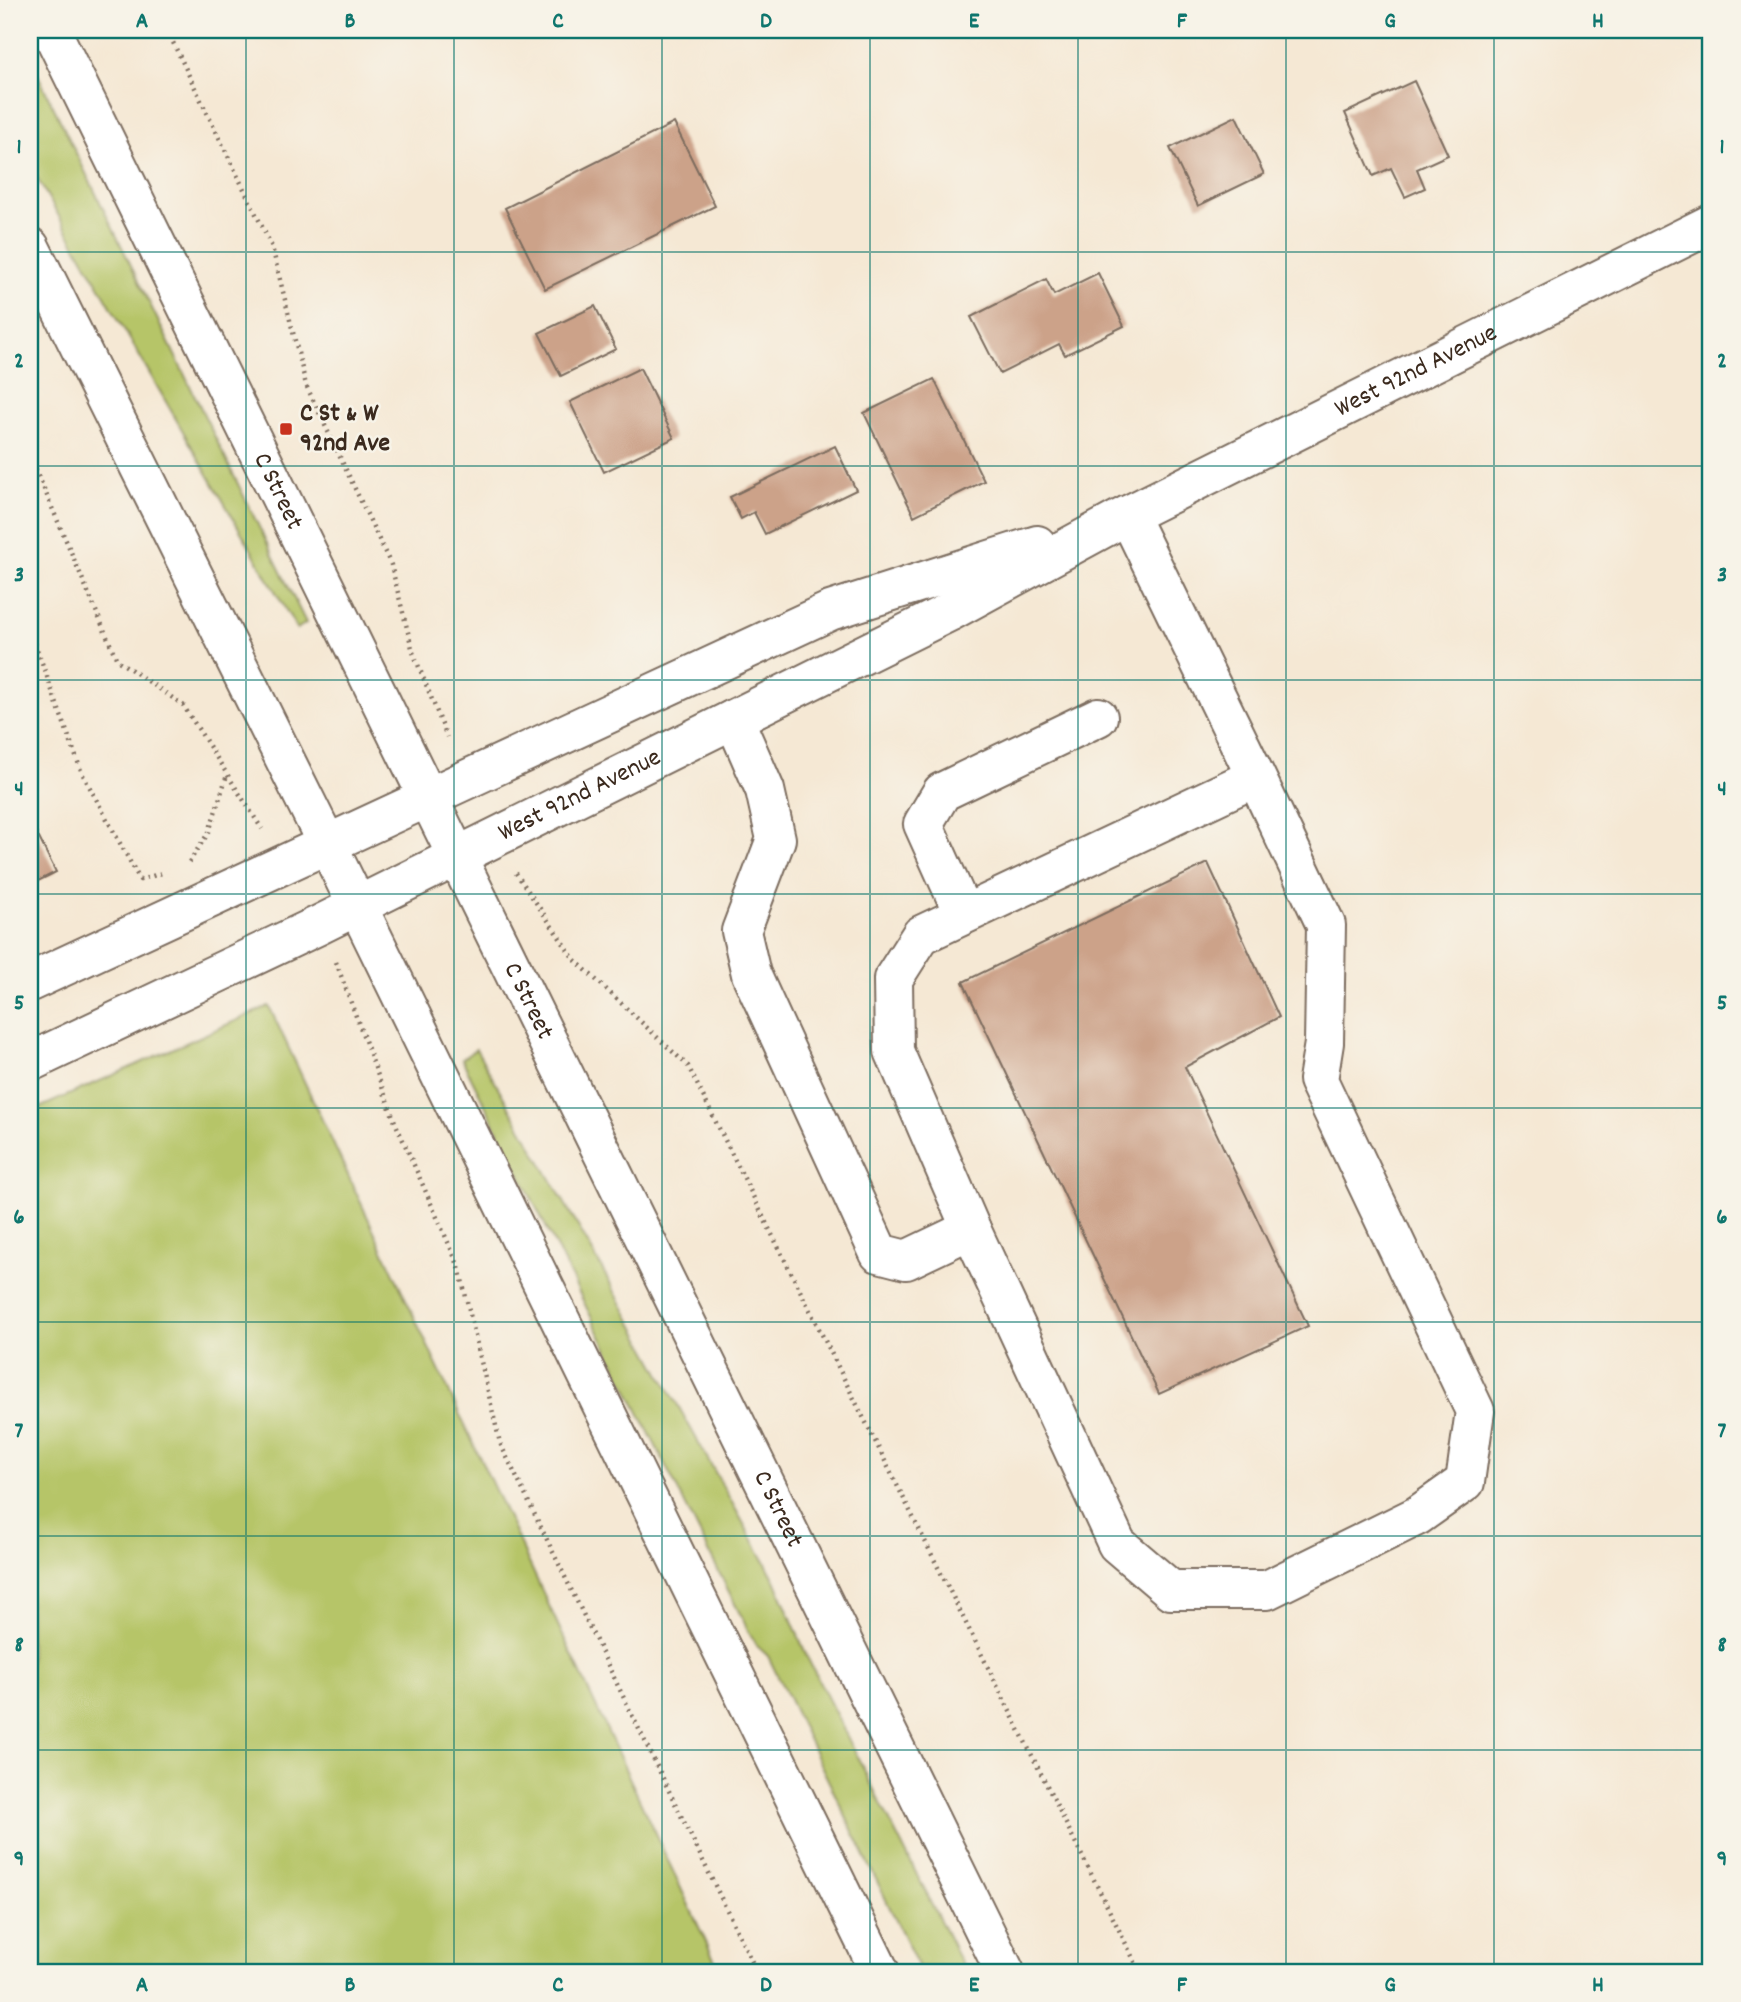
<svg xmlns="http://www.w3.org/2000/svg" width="1741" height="2002" font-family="Dekko,sans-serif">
  <rect width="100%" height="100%" fill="#f7f3e8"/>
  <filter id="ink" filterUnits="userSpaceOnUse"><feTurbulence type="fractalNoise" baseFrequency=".0143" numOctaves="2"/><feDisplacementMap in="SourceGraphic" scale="14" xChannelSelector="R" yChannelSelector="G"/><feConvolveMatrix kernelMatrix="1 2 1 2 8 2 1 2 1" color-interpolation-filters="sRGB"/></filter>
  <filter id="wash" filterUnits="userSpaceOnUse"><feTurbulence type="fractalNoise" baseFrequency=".00686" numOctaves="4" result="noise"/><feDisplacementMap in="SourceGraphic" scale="28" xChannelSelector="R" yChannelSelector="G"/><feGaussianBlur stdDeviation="1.57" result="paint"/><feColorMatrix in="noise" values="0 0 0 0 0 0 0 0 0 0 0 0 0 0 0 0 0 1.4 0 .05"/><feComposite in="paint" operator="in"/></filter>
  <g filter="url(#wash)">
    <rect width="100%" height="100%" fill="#f5e8d4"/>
    <g fill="#b6c568" stroke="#787843" stroke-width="2">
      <polygon points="30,59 306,623 297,629 30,166"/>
      <polygon points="269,1006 720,1972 30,1972 30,1112"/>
      <polygon points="476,1049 591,1249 775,1580 808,1659 966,1972 921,1972 768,1656 755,1644 462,1059"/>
    </g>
    <g id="blocks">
      <g fill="#cca289">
        <polygon points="1414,81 1448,155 1417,169 1425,188 1405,197 1391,168 1373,176 1345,113"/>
        <polygon points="1236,116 1264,174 1198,206 1170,148"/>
        <polygon points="674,123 715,206 545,289 505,208"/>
        <polygon points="1098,273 1124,326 1065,355 1059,344 1000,374 971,317 1046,279 1054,295"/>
        <polygon points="595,306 616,349 561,376 539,333"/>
        <polygon points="640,368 674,438 604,472 570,402"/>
        <polygon points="934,379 984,481 914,516 864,413"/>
        <polygon points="835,446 856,490 765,534 754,512 741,519 730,497"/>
        <polygon points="30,820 56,872 30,885"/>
        <polygon points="1208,863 1279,1017 1185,1067 1308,1326 1159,1394 963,982"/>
      </g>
    </g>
  </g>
  <g filter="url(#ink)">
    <use href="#blocks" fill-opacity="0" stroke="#7c6c5e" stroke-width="2"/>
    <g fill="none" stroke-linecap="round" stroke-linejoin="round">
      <defs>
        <g id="minor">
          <polyline points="1128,515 1256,777 921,935 893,979 894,1051 971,1229 1117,1544 1171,1590 1267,1590 1417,1516 1465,1482 1475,1411 1318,1080 1324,1043 1326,925 1256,777"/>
          <polyline points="734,719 765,790 776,839 741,931 751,974 879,1253 906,1260 971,1229"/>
          <polyline points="963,913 923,824 942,792 1098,717"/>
          <polyline points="30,982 830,611 1037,545"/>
          <path id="s1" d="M30,1062L317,926L949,612L1122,518L1711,224"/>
        </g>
        <g id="major">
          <path id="s2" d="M51,30L1005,1972"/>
          <polyline points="30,247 327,844 880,1972"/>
        </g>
      </defs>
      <use href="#minor" stroke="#7c6c5e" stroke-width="42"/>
      <use href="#major" stroke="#7c6c5e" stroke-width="42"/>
      <g stroke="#7c6c5e" stroke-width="4.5" stroke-dasharray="2 5" stroke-linecap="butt">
        <polyline points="167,30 272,247 306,385 391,565 413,652 447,737"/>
        <polyline points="30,456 117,660 183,705 262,829"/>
        <polyline points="30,630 82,773 140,880 165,872"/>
        <polyline points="189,862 209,832 227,775"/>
        <polyline points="516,873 574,959 688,1066 1140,1972"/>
        <polyline points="336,962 395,1122 459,1267 500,1443 757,1972"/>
      </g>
      <use href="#minor" stroke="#fff" stroke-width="38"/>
      <use href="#major" stroke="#fff" stroke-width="38"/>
    </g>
  </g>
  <path fill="none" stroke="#0f766e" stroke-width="2" stroke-opacity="0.55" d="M246,30V1972M454,30V1972M662,30V1972M870,30V1972M1078,30V1972M1286,30V1972M1494,30V1972M30,252H1711M30,466H1711M30,680H1711M30,894H1711M30,1108H1711M30,1322H1711M30,1536H1711M30,1750H1711"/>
  <rect fill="#c8321e" stroke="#f7f3e8" stroke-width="2.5" x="279" y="422" width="14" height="14" rx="3.5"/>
  <g text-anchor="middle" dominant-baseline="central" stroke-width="5" stroke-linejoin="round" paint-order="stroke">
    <g font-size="26" fill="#3b2a1e" stroke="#f7f3e8">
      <text stroke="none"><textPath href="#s1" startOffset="1549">West 92nd Avenue</textPath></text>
      <text stroke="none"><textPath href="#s2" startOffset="514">C Street</textPath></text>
      <text stroke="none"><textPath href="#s1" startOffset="611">West 92nd Avenue</textPath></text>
      <text stroke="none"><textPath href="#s2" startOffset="1082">C Street</textPath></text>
      <text stroke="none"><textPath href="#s2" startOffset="1648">C Street</textPath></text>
    </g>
    <g font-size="26" font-weight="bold" fill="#3b2a1e" stroke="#f7f3e8" text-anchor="start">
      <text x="300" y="414">C St &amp; W<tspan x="300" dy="30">92nd Ave</tspan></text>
    </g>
  </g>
  <rect width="1741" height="2002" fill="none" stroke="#f7f3e8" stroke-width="77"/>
  <rect x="38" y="38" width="1664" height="1926" fill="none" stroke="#0f766e" stroke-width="2.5"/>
  <g font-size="23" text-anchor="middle" font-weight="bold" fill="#0f766e">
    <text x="142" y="27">A</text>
    <text x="350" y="27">B</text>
    <text x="558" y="27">C</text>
    <text x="766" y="27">D</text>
    <text x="974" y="27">E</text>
    <text x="1182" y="27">F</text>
    <text x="1390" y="27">G</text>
    <text x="1598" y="27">H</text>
    <text x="19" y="153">1</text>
    <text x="1722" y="153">1</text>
    <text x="19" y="367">2</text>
    <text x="1722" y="367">2</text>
    <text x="19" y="581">3</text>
    <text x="1722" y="581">3</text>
    <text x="19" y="795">4</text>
    <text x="1722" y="795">4</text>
    <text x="19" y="1009">5</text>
    <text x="1722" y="1009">5</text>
    <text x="19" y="1223">6</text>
    <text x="1722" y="1223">6</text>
    <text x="19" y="1437">7</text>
    <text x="1722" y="1437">7</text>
    <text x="19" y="1651">8</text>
    <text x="1722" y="1651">8</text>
    <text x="19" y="1865">9</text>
    <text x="1722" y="1865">9</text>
    <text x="142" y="1991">A</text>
    <text x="350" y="1991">B</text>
    <text x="558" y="1991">C</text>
    <text x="766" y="1991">D</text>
    <text x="974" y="1991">E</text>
    <text x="1182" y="1991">F</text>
    <text x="1390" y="1991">G</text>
    <text x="1598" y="1991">H</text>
  </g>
</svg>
